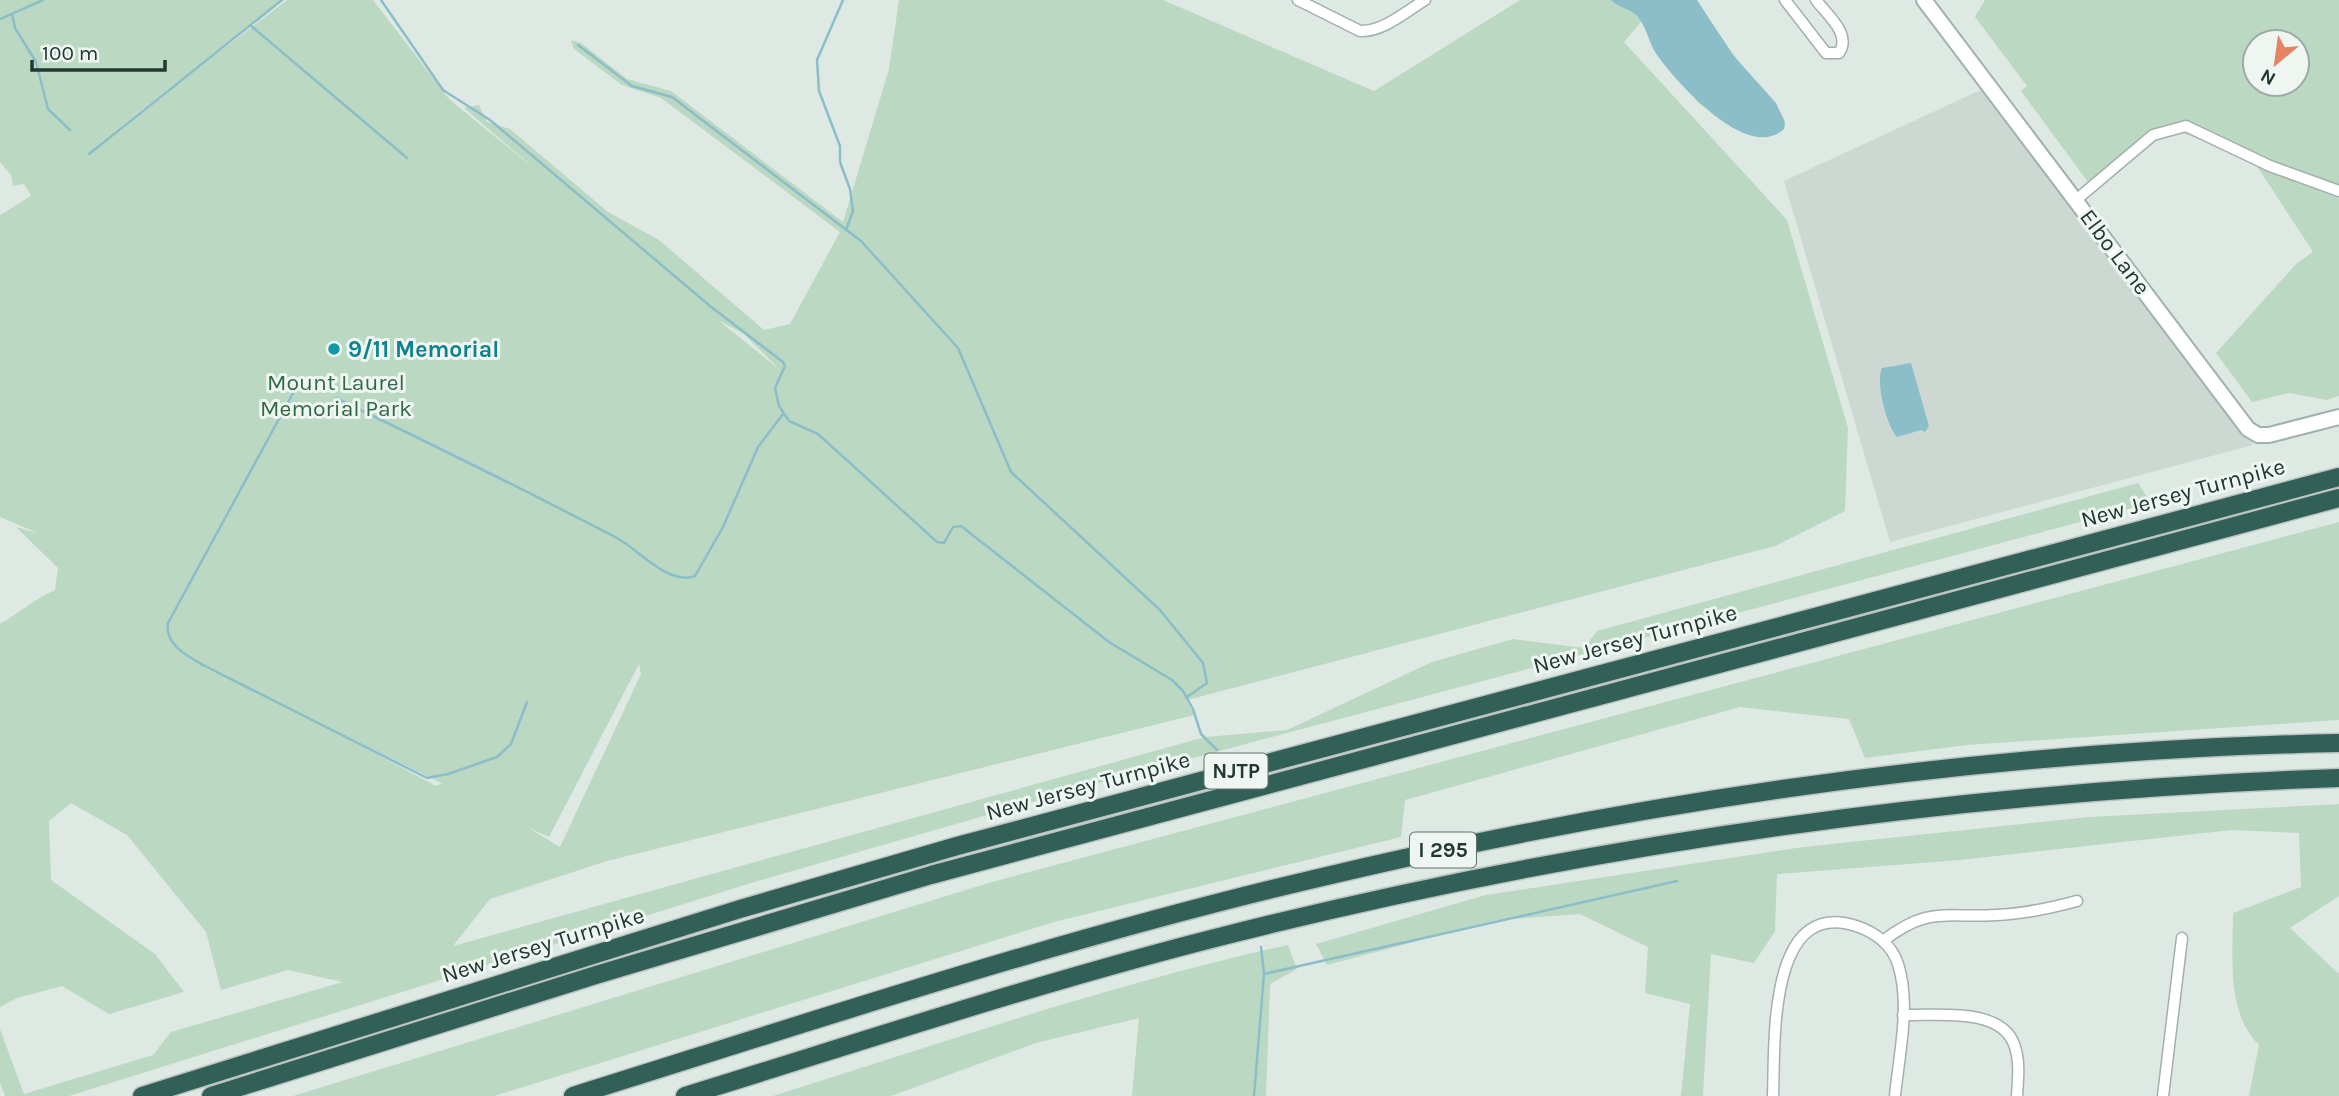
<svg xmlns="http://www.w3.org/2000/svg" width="2339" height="1096" font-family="Karla,sans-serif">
  <rect width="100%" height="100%" fill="#dfe9e4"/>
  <polygon fill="#cdd8d3" points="1987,87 2253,445 1890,542 1784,181"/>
  <g fill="#bad8c2" fill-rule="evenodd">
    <path d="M0,0H282L88,152L287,0H373L449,99L541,174L464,108L479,105L487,122L510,129L608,212L659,240L764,330L790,324L840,232L661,98L622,85L574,49L571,40L581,43L627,79L671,91L843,222L889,69L899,0H1163L1374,91L1520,0H1695L1785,127L1759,138L1698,103L1641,22L1624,42L1787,220L1848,428L1845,511L1775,546L1187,700L1194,715L607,861L490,899L453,946L1205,737L1287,730L1432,662L1513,639L1584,648L1597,631L2138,483L2151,503L1088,786L751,883L69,1096H5L0,1083V1029L24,1094L153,1055L171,1032L343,982L288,970L221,990L206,932L127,835L71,803L49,821L51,880L155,954L184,992L109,1014L62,986L17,998L0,1007V624C19,613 35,599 55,590L58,568L16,527L38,533L0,517V215L31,196L24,184L13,186L11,175L0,162ZM718,320L744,334L779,369ZM639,664L641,674L560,847L527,827L549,837ZM311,719L441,783V784L436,786Z"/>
    <path d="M1985,0H2339V396L2327,400L2289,393L2252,402L2216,353L2297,263L2313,252L2253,160L2165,126L2091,186L2021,91L2027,86L1975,17ZM2255,42H2297V84H2255Z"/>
    <polygon points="2339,522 2339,720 1967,745 1865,758 1849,719 1740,707 1405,800 1401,837 1054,922 494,1096 293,1096 992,882"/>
    <path d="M2339,804V896L2290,928L2339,974V1096H2249L2259,1045C2226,1012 2233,958 2233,913L2301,887L2299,833L2232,830L1960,860L1777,874L1775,931L1754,963L1711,954L1703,1096H1681L1690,1004L1645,993L1648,947L1580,914L1497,920L1327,965L1316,944L1486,895L1803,847L2089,817Z"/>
    <path d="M1288,945L1297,969L1270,984L1266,1096H1132L1139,1018L1036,1043L891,1096H773C943,1042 1113,984 1288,945Z"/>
  </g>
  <g fill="#8cbec9">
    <path d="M1611,0H1697L1733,55L1776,103L1785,122L1784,129C1748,163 1677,83 1657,55C1649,44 1647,28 1638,17C1631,9 1619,8 1611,0Z"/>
    <path d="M1911,363L1929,426L1925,432L1921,430L1897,437C1887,427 1875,381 1882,368Z"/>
  </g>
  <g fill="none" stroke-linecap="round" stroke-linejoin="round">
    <g stroke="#8cbec9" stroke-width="2.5">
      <polyline points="381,0 443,90 490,120 710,306 783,362 785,366 775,388 779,406 789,421 818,434 937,542 944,543 953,527 961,526 1109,642 1172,680 1183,691 1193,709 1201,734 1217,750"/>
      <polyline points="843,0 817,60 819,91 840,146 840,162 850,189 853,211 846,230"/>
      <polyline points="12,14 15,28 36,62 48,109 70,130"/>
      <polyline points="0,19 43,0"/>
      <polyline points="250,25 407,158"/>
      <polyline points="578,45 632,86 672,97 861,241 958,348 1011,472 1160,610 1203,663 1207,683 1187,697"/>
      <polyline points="89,154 282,0"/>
      <path d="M315,387L308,382L298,384L168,623C164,645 189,657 205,666L427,778L448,774L497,757L511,744L527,702"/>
      <path d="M336,398C431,444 525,490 617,538C639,550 669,586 695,576L723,527L758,447L783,414"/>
      <polyline points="1264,974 1677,881"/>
      <polyline points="1254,1096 1264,974 1261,947"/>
    </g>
    <defs>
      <g id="street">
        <path d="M1298,0L1360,31C1383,32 1405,12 1425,0"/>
        <path d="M1785,0L1826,53H1839C1852,34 1827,15 1816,0"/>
        <polyline points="2076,200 2153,135 2186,126 2270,166 2339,191"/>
        <path d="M1883,941C1928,906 1944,918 1996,915C2024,914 2051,908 2077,901"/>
        <path d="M1903,1015C1936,1016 2003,1006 2015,1047C2020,1062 2018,1080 2017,1096"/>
        <path d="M1773,1096C1775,1045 1767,897 1856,926C1875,932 1892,945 1898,964C1911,1005 1899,1054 1895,1096"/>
        <polyline points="2163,1096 2182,938"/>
      </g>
      <polyline id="secondary" points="1924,0 2248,429 2258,435 2269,435 2339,417"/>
      <g id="highway">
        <polyline points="142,1096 740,909 957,846 2339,477"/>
        <polyline points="211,1096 596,975 931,875 2339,498"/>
        <path d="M573,1096C819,1019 1063,938 1314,879C1648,799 1996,750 2339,743"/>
        <path d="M685,1096C867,1040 1047,980 1231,934C1593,843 1965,791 2339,778"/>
      </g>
    </defs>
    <use href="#street" stroke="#a3b0ab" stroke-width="13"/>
    <use href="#secondary" stroke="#9fb3ac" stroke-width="18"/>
    <use href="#highway" stroke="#bdc3c1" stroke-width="21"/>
    <use href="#street" stroke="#fff" stroke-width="10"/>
    <use href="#secondary" stroke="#fff" stroke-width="14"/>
    <use href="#highway" stroke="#316057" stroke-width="18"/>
  </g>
  <circle fill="#0f9aa8" stroke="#eff6f2" stroke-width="2.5" cx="334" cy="349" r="7"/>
  <g text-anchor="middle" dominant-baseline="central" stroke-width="6" stroke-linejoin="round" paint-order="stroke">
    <g fill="#eff6f2" stroke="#60706b" stroke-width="2">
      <rect x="1204.5" y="753.5" width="63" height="35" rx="5"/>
      <rect x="1410" y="832.5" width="66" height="35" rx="5"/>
    </g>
    <g font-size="21" font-weight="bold" fill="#223731">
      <text x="1236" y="771">NJTP</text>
      <text x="1443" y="850">I 295</text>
    </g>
    <g font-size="23" fill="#223731" stroke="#eff6f2">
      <text transform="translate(2115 252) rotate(53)">Elbo Lane</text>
      <text transform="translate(2183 493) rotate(-15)">New Jersey Turnpike</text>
      <text transform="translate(1635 639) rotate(-15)">New Jersey Turnpike</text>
      <text transform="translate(1088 786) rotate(-15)">New Jersey Turnpike</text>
      <text transform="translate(543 945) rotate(-17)">New Jersey Turnpike</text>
    </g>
    <g font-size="23" font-weight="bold" fill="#0d838f" stroke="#eff6f2" text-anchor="start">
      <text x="348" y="349">9/11 Memorial</text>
    </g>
    <g font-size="23" fill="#306947" stroke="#eff6f2">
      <text x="336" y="382">Mount Laurel<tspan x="336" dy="26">Memorial Park</tspan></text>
    </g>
  </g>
  <g transform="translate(2276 63) rotate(209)"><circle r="33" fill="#eff6f2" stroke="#9daaa5" stroke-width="2"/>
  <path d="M0-5L12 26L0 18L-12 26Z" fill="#e48462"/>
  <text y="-10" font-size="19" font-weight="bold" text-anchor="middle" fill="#223731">N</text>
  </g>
  <path d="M32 60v10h133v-10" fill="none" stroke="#223731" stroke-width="3.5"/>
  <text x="42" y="60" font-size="21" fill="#223731" stroke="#eff6f2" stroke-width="5" paint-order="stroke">100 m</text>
</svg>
